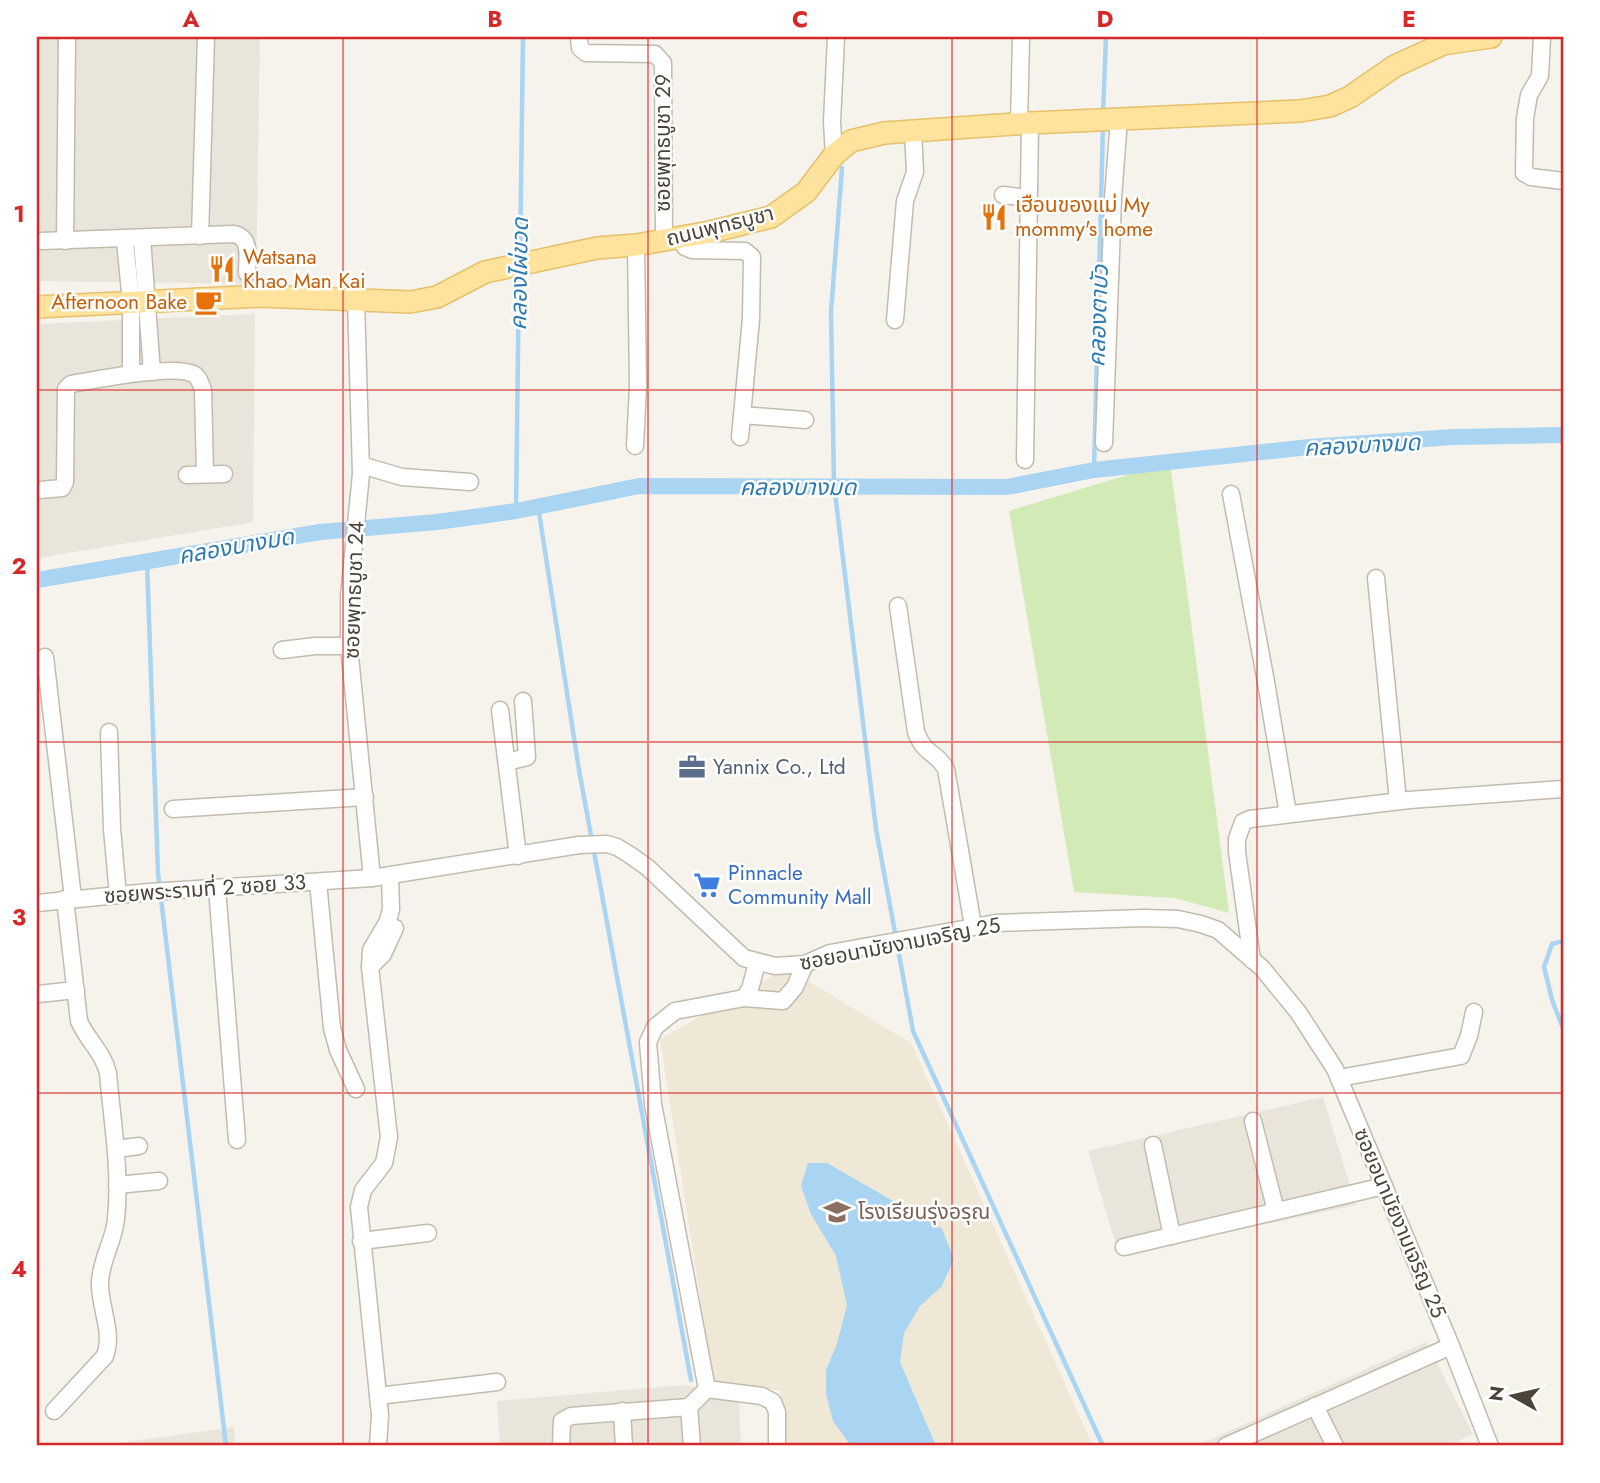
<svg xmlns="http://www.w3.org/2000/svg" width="1600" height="1483" font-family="Jost,'Noto Sans Thai',sans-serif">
  <rect width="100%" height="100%" fill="#f6f3ec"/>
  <g fill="#eae5da">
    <polygon points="37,37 260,37 256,284 37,281"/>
    <polygon points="255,314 253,522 37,558 37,324"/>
    <polygon points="1323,1097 1356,1205 1119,1255 1088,1151"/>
    <polygon points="1426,1342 1473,1434 1448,1446 1196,1446"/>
    <polygon points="684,1385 739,1398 741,1446 500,1446 497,1401"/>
    <polygon points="234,1427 235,1446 97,1446"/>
  </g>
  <polygon fill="#efe8d6" points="793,972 911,1043 1093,1446 782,1446 781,1391 713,1381 660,1039 776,974"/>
  <polygon fill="#d2eab5" points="1170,462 1228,904 1229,913 1175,898 1074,892 1009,511"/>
  <polygon fill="#a9d4f2" points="808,1163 827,1163 942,1229 954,1259 942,1286 920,1306 904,1333 900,1362 936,1446 851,1446 833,1421 826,1394 826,1370 837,1344 847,1305 836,1256 811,1214 801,1186"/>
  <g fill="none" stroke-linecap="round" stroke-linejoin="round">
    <g stroke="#a9d4f2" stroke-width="4.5">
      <polyline points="1103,113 1106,37"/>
      <polyline points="842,168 831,312 834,485 876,829 913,1031 1103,1446"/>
      <polyline points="520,260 523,37"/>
      <polyline points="1094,470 1103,125"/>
      <polyline points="538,506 579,770 691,1380"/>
      <polyline points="516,511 519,272"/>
      <polyline points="147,563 158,873 226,1446"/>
      <polyline points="1563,941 1552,944 1544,967 1552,1000 1563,1028"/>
    </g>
    <polyline stroke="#a9d4f2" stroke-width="16" points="37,580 320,532 437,522 516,511 639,486 1007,487 1094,470 1309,447 1453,437 1563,435"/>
    <defs>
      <g id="minor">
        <polyline points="579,37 580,48 586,53 655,54 663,63 664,240"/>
        <polyline points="1542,37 1540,76 1529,95 1525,118 1524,173 1531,177 1563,181"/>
        <polyline points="1019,124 1021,37"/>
        <polyline points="834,155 832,122 836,37"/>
        <polyline points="1003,195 1029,198"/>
        <polyline points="200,236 206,37"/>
        <polyline points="679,237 685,247 692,250 745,251 752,257 751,319 740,437"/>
        <polyline points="142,239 152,372"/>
        <polyline points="125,240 131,303 131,373"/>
        <path d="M41,241L234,234C252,238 247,258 247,273"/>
        <polyline points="65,241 67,37"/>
        <polyline points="356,300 361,474 349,596 349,646 372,878"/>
        <polyline points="895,320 905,201 915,172 913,131"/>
        <polyline points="742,415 805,420"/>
        <polyline points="1104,443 1113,198 1119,119"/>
        <polyline points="635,446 638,386 636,245"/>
        <polyline points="1025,460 1030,123"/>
        <polyline points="361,465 402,477 470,482"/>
        <polyline points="187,475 224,474"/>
        <path d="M40,490L62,488L65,482L66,389L71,384C93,380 178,363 195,375C200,379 201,385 203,390L205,474"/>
        <polyline points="1231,494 1266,682 1288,814"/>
        <polyline points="1376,578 1398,801"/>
        <path d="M898,606L916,732C925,756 936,751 946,769L973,926"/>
        <polyline points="282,650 315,646 349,646"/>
        <polyline points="45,657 73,898"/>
        <polyline points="500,710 518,856"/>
        <polyline points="109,732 112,829 118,895"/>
        <polyline points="507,762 527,757 523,701"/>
        <polyline points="173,809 365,797"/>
        <polyline points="318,882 332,1028 338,1050 356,1089"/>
        <polyline points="217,888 237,1140"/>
        <polyline points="37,903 149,892 372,878 579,845 607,844 617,847 630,855 647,867 744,958 775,966 805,964 830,953 996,923 1143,918 1178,919 1201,924 1218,930 1262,968 1298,1012 1335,1069 1451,1346 1490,1446"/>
        <polyline points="1252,960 1237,852 1237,839 1243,822 1250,819 1409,800 1563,789"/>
        <polyline points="370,967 383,954 395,928"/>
        <polyline points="38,994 76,990"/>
        <polyline points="744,998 750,989 757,963"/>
        <polyline points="1339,1078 1461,1056 1469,1036 1474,1012"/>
        <polyline points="1253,1121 1276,1211"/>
        <polyline points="1153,1145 1172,1236"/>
        <polyline points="116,1149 139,1146"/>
        <polyline points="117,1185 159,1181"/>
        <polyline points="361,1241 428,1233"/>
        <polyline points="1124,1247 1384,1186"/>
        <polyline points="707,1389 653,1104 648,1042 655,1027 675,1011 744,998 783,1001 795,987 805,964"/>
        <polyline points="707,1389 762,1396 773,1402 777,1412 777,1446"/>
        <polyline points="378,1396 497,1382"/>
        <polyline points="1315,1406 1335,1446"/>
        <polyline points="689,1407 692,1446"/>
        <path d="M54,1411L105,1356C114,1331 99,1307 100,1282C101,1259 114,1241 116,1219C121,1170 112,1121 108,1073C103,1052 87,1040 79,1021L65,899"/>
        <polyline points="622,1411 624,1446"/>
        <polyline points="378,1446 380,1415 359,1207 363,1190 384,1163 389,1137 370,967 371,950 388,921 391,909 390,876"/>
        <polyline points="561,1446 562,1421 571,1416 689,1407 707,1389"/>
        <polyline points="1226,1446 1451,1346"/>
      </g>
      <polyline id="major" points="37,307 261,296 410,302 437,297 485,272 597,248 636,245 710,232 771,217 806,192 834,155 851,141 884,133 1030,123 1300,111 1330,106 1350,97 1395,66 1443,44 1491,37"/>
    </defs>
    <use href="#minor" stroke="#c2bbae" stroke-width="19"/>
    <use href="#major" stroke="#e6c16a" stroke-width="24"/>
    <use href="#minor" stroke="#fff" stroke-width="16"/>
    <use href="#major" stroke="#ffe39c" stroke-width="21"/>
  </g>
  <path fill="none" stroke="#d62828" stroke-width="2" stroke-opacity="0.55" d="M343,37V1446M648,37V1446M952,37V1446M1257,37V1446M37,390H1563M37,742H1563M37,1093H1563"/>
  <defs>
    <symbol id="restaurant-bare" viewBox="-9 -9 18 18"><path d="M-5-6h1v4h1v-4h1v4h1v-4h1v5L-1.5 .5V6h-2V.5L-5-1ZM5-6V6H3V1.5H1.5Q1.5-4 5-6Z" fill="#e8710a" stroke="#fff" stroke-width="2.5" paint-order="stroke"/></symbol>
    <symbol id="cafe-bare" viewBox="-9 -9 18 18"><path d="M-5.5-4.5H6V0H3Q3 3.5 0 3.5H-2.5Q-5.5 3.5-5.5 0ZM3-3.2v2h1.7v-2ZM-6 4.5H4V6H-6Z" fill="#e8710a" stroke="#fff" stroke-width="2.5" paint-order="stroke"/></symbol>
    <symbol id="office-bare" viewBox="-9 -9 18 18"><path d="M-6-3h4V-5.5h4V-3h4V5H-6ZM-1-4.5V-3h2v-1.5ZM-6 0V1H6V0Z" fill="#5c6f8a" stroke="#fff" stroke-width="2.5" paint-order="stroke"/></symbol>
    <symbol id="supermarket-bare" viewBox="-9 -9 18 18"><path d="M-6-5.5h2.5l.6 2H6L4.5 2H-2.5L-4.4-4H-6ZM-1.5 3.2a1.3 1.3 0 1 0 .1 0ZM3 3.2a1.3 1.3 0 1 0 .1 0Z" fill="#3f7fe0" stroke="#fff" stroke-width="2.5" paint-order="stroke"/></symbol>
    <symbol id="school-bare" viewBox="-9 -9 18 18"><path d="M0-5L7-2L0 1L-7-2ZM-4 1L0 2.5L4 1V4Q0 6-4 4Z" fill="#8d6e63" stroke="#fff" stroke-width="2.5" paint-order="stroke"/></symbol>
  </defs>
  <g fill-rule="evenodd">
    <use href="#restaurant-bare" x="975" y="198" width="38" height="38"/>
    <use href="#restaurant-bare" x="203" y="250" width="38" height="38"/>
    <use href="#cafe-bare" x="189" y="283" width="38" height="38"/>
    <use href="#office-bare" x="673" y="748" width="38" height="38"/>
    <use href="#supermarket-bare" x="688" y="866" width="38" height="38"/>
    <use href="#school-bare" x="818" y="1193" width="38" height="38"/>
  </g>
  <g text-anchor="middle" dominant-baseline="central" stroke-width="5" stroke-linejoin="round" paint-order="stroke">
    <g font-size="21" fill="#4b4439" stroke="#fff">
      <text transform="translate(663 143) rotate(-90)">ซอยพุทธบูชา 29</text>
      <text transform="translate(720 226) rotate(-14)">ถนนพุทธบูชา</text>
      <text transform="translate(354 590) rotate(-88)">ซอยพุทธบูชา 24</text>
      <text transform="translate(205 889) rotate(-4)">ซอยพระรามที่ 2 ซอย 33</text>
      <text transform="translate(900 944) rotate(-11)">ซอยอนามัยงามเจริญ 25</text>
      <text transform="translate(1400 1223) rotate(67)">ซอยอนามัยงามเจริญ 25</text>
    </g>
    <g font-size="21" fill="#c56008" stroke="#fff" text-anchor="start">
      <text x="1015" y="205">เฮือนของแม่ My<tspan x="1015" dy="24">mommy's home</tspan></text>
      <text x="243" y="257">Watsana<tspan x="243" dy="24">Khao Man Kai</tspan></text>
      <text x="187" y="302" text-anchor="end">Afternoon Bake</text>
    </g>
    <g font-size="21" fill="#4e5e75" stroke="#fff" text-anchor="start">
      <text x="713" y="767">Yannix Co., Ltd</text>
    </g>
    <g font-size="21" fill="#366cbe" stroke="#fff" text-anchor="start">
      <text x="728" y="873">Pinnacle<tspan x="728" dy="24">Community Mall</tspan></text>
    </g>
    <g font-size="21" fill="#785e54" stroke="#fff" text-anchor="start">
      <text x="858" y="1212">โรงเรียนรุ่งอรุณ</text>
    </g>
    <g font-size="23" font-style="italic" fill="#2e7ab2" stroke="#fff">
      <text transform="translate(519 274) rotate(-89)">คลองไผ่ขวด</text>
      <text transform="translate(1098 316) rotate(-88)">คลองตาบัว</text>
      <text transform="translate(1362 445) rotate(-3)">คลองบางมด</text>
      <text x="798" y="487">คลองบางมด</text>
      <text transform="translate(236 546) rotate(-10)">คลองบางมด</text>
    </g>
  </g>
  <rect width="1600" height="1483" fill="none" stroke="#ffffff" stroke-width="77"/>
  <g transform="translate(1513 1396) rotate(278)" stroke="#ffffff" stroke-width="5" paint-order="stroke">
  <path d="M0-5L12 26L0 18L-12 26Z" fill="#4b4439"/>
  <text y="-10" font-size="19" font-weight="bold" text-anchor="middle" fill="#4b4439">N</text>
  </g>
  <rect x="38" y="38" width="1524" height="1406" fill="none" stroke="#d62828" stroke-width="2.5"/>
  <g font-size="23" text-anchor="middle" font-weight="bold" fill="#d62828">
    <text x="191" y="27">A</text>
    <text x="495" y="27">B</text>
    <text x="800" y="27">C</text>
    <text x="1105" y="27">D</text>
    <text x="1409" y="27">E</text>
    <text x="19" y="222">1</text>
    <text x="19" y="574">2</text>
    <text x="19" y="925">3</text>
    <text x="19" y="1277">4</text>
  </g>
</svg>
